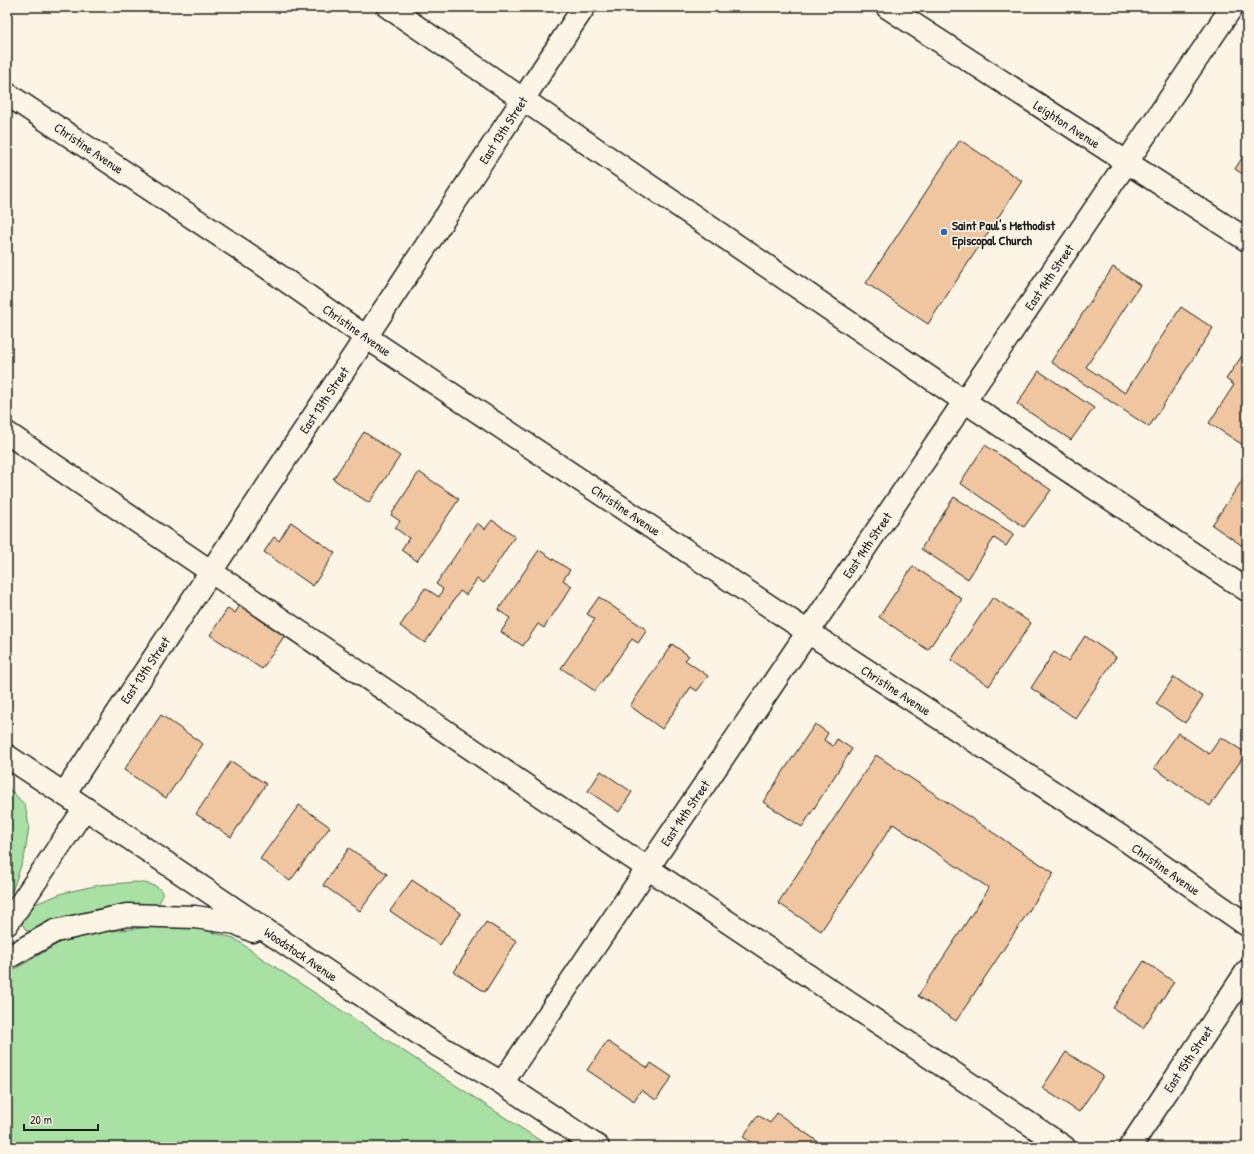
<svg xmlns="http://www.w3.org/2000/svg" width="1254" height="1154" font-family="'Patrick Hand',sans-serif">
  <rect width="100%" height="100%" fill="#fcf5e5"/>
  <filter id="ink" filterUnits="userSpaceOnUse"><feTurbulence type="fractalNoise" baseFrequency=".025" numOctaves="2"/><feDisplacementMap in="SourceGraphic" scale="8" xChannelSelector="R" yChannelSelector="G"/><feConvolveMatrix kernelMatrix="1 2 1 2 8 2 1 2 1" color-interpolation-filters="sRGB"/></filter>
  <g filter="url(#ink)">
    <g fill="#a9e1a5" stroke="#627e60">
      <polygon points="7,786 25,805 29,826 25,854 13,889 7,897"/>
      <path d="M136,882C148,883 172,887 158,904L105,907L51,923L32,931H27L24,927L22,923L28,910L35,904L63,893L99,885Z"/>
      <polygon points="162,926 199,929 234,938 263,959 550,1147 7,1147 7,974 72,935"/>
    </g>
    <g fill="#efc69f" stroke="#1c1c1c">
      <polygon points="960,140 1022,181 928,324 866,283"/>
      <polygon points="1247,150 1247,177 1235,169"/>
      <polygon points="1113,267 1140,285 1086,367 1125,393 1181,307 1213,328 1149,427 1051,362"/>
      <polygon points="1244,353 1247,355 1247,445 1246,447 1209,423 1234,385 1226,379"/>
      <polygon points="1039,371 1094,408 1071,440 1017,404"/>
      <polygon points="364,432 400,456 369,503 333,479"/>
      <polygon points="985,445 1051,490 1024,527 960,483"/>
      <polygon points="419,472 459,499 417,561 401,550 409,538 395,528 400,521 391,515"/>
      <polygon points="1247,473 1247,549 1212,525"/>
      <polygon points="954,497 1014,534 1006,546 994,538 968,579 921,549"/>
      <polygon points="492,520 515,536 484,583 477,579 466,595 460,591 425,643 400,626 425,588 439,597 443,589 436,584 477,523 485,529"/>
      <polygon points="291,522 335,553 313,586 264,552 274,537 279,541"/>
      <polygon points="539,550 570,570 563,580 572,586 544,628 538,624 523,646 501,632 510,618 498,610"/>
      <polygon points="913,566 962,599 928,650 879,617"/>
      <polygon points="599,597 647,630 638,643 632,639 595,691 561,668 595,619 587,614"/>
      <polygon points="993,597 1031,623 989,686 951,660"/>
      <polygon points="242,602 287,632 262,669 210,635 228,608 235,613"/>
      <polygon points="1085,636 1116,657 1075,718 1031,688 1054,652 1068,661"/>
      <polygon points="672,644 689,656 685,660 708,676 697,691 691,687 662,729 630,706"/>
      <polygon points="1174,677 1203,697 1185,723 1156,704"/>
      <polygon points="161,715 203,744 166,798 124,770"/>
      <polygon points="815,724 828,733 824,740 833,746 837,739 852,749 802,827 763,802"/>
      <polygon points="1178,733 1209,754 1221,737 1246,753 1210,806 1154,768"/>
      <polygon points="876,755 1054,873 956,1021 918,996 989,888 893,824 821,931 778,903"/>
      <polygon points="231,761 266,784 231,837 196,814"/>
      <polygon points="601,771 632,792 619,812 588,791"/>
      <polygon points="299,805 330,827 290,881 260,859"/>
      <polygon points="349,848 387,874 360,911 323,885"/>
      <polygon points="412,880 461,913 440,945 390,911"/>
      <polygon points="486,922 517,941 485,992 454,972"/>
      <polygon points="1144,961 1174,982 1143,1028 1113,1008"/>
      <polygon points="607,1041 648,1068 651,1063 672,1077 656,1100 641,1090 634,1101 587,1070"/>
      <polygon points="1066,1052 1103,1076 1079,1112 1042,1088"/>
      <polygon points="777,1113 820,1143 817,1147 758,1147 743,1137 758,1115 770,1123"/>
    </g>
    <g fill="none" stroke-linecap="round" stroke-linejoin="round">
      <defs>
        <g id="minor">
          <polyline points="388,7 964,401 1247,590"/>
          <polyline points="887,7 1247,240"/>
          <polyline points="7,94 258,261 366,337 808,632 1120,836 1247,925"/>
          <polyline points="7,433 616,847 1064,1147"/>
          <polyline points="7,756 64,794 427,1039 502,1083 598,1147"/>
          <polyline points="64,794 584,7"/>
          <polyline points="7,924 85,808"/>
          <polyline points="7,958 55,931 127,915 195,917 236,923 253,931"/>
          <polyline points="502,1083 1232,7"/>
          <polyline points="1130,1147 1247,971"/>
        </g>
      </defs>
      <use href="#minor" stroke="#1c1c1c" stroke-width="25"/>
      <use href="#minor" stroke="#fcf5e5" stroke-width="22"/>
    </g>
  </g>
  <circle fill="#1f6fb2" stroke="#fcf5e5" stroke-width="1.5" cx="944" cy="232" r="4"/>
  <g text-anchor="middle" dominant-baseline="central" stroke-width="3.5" stroke-linejoin="round" paint-order="stroke">
    <g font-size="13" fill="#1c1c1c" stroke="#fcf5e5">
      <text transform="translate(1067 124) rotate(33)">Leighton Avenue</text>
      <text transform="translate(503 130) rotate(-57)">East 13th Street</text>
      <text transform="translate(89 148) rotate(34)">Christine Avenue</text>
      <text transform="translate(1049 277) rotate(-56)">East 14th Street</text>
      <text transform="translate(357 330) rotate(35)">Christine Avenue</text>
      <text transform="translate(324 400) rotate(-56)">East 13th Street</text>
      <text transform="translate(626 510) rotate(34)">Christine Avenue</text>
      <text transform="translate(867 545) rotate(-56)">East 14th Street</text>
      <text transform="translate(145 670) rotate(-56)">East 13th Street</text>
      <text transform="translate(896 690) rotate(33)">Christine Avenue</text>
      <text transform="translate(685 813) rotate(-56)">East 14th Street</text>
      <text transform="translate(1166 869) rotate(35)">Christine Avenue</text>
      <text transform="translate(301 954) rotate(34)">Woodstock Avenue</text>
      <text transform="translate(1188 1059) rotate(-56)">East 15th Street</text>
    </g>
    <g font-size="13" font-weight="bold" fill="#1c1c1c" stroke="#fcf5e5" text-anchor="start">
      <text x="952" y="225">Saint Paul's Methodist<tspan x="952" dy="15">Episcopal Church</tspan></text>
    </g>
  </g>
  <rect width="1254" height="1154" fill="none" stroke="#fcf5e5" stroke-width="24"/>
  <rect x="12" y="12" width="1230" height="1130" fill="none" stroke="#1c1c1c" stroke-width="1.5" filter="url(#ink)"/>
  <path d="M24 1124v6h74v-6" fill="none" stroke="#1c1c1c" stroke-width="2"/>
  <text x="30" y="1124" font-size="12" fill="#1c1c1c" stroke="#fcf5e5" stroke-width="3" paint-order="stroke">20 m</text>
</svg>
